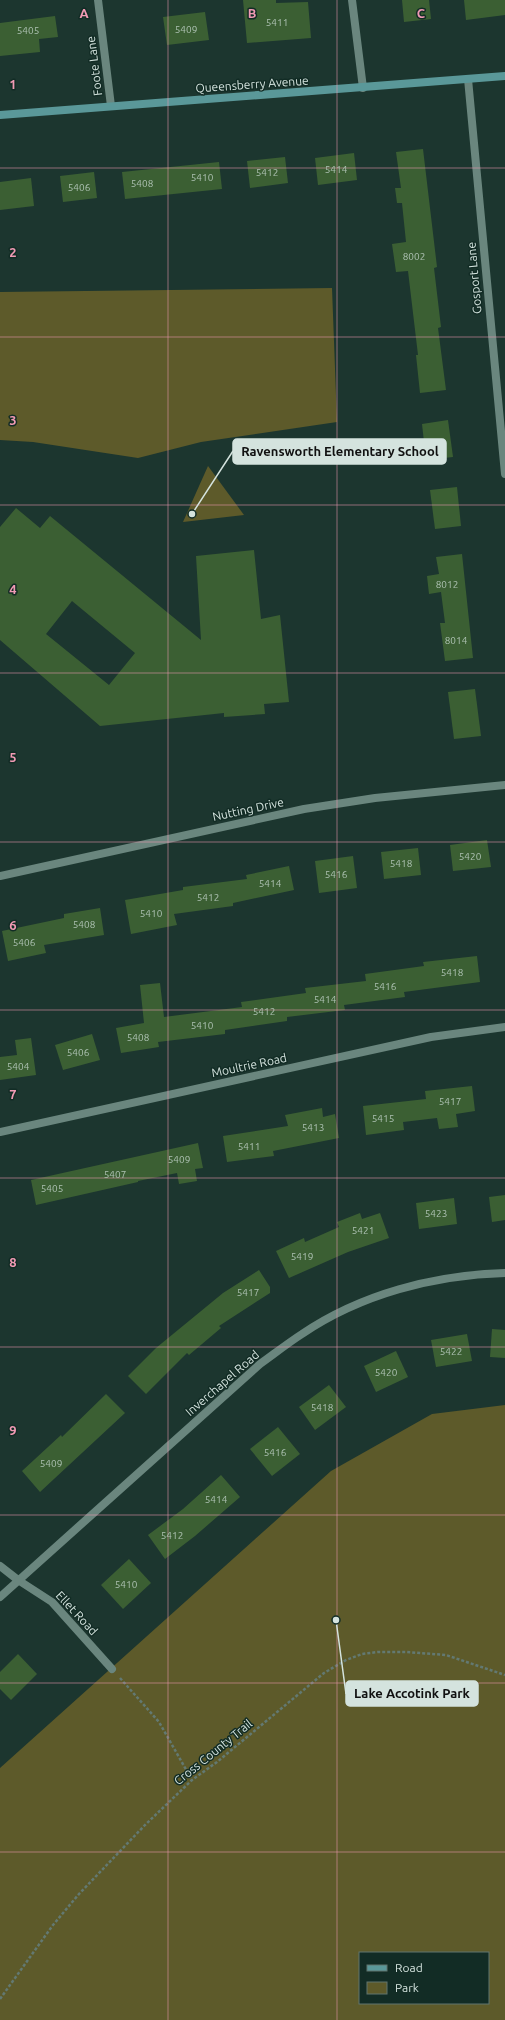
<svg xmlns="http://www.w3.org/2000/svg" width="505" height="2020" font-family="Ubuntu,sans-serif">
  <rect width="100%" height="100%" fill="#1c362f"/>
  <g fill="#5d5a2a" fill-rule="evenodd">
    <polygon points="332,288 337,422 201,442 138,458 33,442 0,440 0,292"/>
    <polygon points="208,466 244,515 183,522"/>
    <path d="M505,1405V2020H0V1768L331,1471L432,1414ZM360,1953H488V2003H360Z"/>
  </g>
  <g fill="#3b5f33" fill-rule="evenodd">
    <polygon points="243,0 276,0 276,3 308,2 311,38 247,43"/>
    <polygon points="402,0 429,0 431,19 404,22"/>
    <polygon points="464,0 505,0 505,15 466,20"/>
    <polygon points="205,12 209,40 167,45 163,17"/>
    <polygon points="55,16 58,37 39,39 40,52 0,56 0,23"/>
    <polygon points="423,149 437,267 434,268 441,327 438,328 446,390 420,393 416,355 418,355 408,271 396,272 392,244 406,242 402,203 397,203 395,188 401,188 396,152"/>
    <polygon points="354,153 357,180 318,185 315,158"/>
    <polygon points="285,157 288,183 250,188 247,161"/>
    <polygon points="219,162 222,189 125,199 122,172"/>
    <polygon points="94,172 97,198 63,202 60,176"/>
    <polygon points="31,178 34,206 0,210 0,182"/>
    <polygon points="448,420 453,457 426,460 422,424"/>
    <polygon points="457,487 461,526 435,529 430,490"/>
    <path d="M16,508L40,528L50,516L201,640L196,556L254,550L261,619L280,615L289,702L264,704L265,714L224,717V713L100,726L0,640V527ZM72,601L135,653L109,685L46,634Z"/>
    <polygon points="462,554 473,658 445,661 440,623 445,623 441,592 429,594 427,576 439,574 436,557"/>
    <polygon points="475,689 481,736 454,739 448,692"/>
    <polygon points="487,840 491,867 453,871 450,845"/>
    <polygon points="418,848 421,875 384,879 381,852"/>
    <polygon points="353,856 357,888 319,893 315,861"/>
    <polygon points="289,866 294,890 233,903 233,906 174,914 177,925 131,934 125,900 183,890 183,887 247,879 246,875"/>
    <polygon points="100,908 104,935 44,945 46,953 8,961 2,931 64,918 64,914"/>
    <polygon points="477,956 480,982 404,992 405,997 344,1005 345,1010 287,1017 287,1021 225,1030 225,1034 158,1042 159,1047 121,1053 116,1028 144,1023 140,985 160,983 164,1017 242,1007 241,1002 306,993 305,988 366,981 365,974 424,966 423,962"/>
    <polygon points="92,1034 100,1060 63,1070 55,1045"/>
    <polygon points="31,1038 36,1075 0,1080 0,1057 17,1055 15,1040"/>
    <polygon points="472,1086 475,1111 456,1114 458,1127 439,1129 437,1118 403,1122 404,1130 366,1135 363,1106 426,1099 425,1091"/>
    <polygon points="322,1108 323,1117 335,1114 339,1138 273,1151 274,1156 227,1162 223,1136 288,1126 285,1115"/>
    <polygon points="198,1143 203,1168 195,1169 197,1181 179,1184 177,1173 138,1181 138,1182 36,1205 31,1180"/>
    <polygon points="505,1195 505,1220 492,1222 489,1197"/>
    <polygon points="454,1198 457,1224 419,1229 416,1203"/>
    <polygon points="360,1213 362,1219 380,1213 389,1238 348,1252 289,1278 276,1251 304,1238 305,1242 339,1227 337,1222"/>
    <polygon points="259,1270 270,1287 270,1293 219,1326 221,1328 189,1355 187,1353 146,1394 128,1376 156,1348 223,1293"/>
    <polygon points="492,1329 505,1330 505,1358 490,1357"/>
    <polygon points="467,1334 472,1361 436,1367 431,1340"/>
    <polygon points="396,1351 408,1377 376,1392 364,1366"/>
    <polygon points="329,1385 346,1407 315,1430 299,1407"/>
    <polygon points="106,1394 125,1413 40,1492 22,1471 61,1435 62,1437"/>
    <polygon points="278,1427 300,1454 272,1476 250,1449"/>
    <polygon points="221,1475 240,1497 195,1536 165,1559 148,1535 183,1509"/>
    <polygon points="129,1559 151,1583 123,1609 101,1585"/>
    <polygon points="18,1654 37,1674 11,1700 0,1689 0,1672"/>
  </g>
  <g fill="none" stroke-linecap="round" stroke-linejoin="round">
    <g stroke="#637972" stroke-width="2.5" stroke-dasharray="3 2" stroke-linecap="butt">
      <polyline points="120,1678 159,1722 192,1780"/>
      <polyline points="0,1999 53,1925 79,1894 145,1825 192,1780 217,1762 324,1673 346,1660 362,1654 378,1652 407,1652 446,1655 505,1675"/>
    </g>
    <g stroke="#6a867e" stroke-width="8">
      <polyline points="98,0 111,106"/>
      <polyline points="352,0 363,88"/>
      <polyline points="468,79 505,474"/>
      <polyline points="0,876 304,809 375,798 505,785"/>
      <polyline points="0,1132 431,1037 505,1027"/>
      <polyline points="0,1566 18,1580 52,1602 112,1669"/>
      <path d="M0,1597L260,1364C274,1354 288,1343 302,1334C361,1294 434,1275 505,1273"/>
    </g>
    <polyline stroke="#5a9899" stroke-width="8" points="0,115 505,76"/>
  </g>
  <path fill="none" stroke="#f19ab4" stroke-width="1" stroke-opacity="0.55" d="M168,0V2020M337,0V2020M0,168H505M0,337H505M0,505H505M0,673H505M0,842H505M0,1010H505M0,1178H505M0,1347H505M0,1515H505M0,1683H505M0,1852H505"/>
  <g text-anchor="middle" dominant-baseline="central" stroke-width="3" stroke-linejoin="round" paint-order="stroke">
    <g font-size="10" fill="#aec2b3">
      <text x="277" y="22">5411</text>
      <text x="186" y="29">5409</text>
      <text x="28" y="30">5405</text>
      <text x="336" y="169">5414</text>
      <text x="267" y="172">5412</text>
      <text x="202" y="177">5410</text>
      <text x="142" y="183">5408</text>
      <text x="79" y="187">5406</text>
      <text x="414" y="256">8002</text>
      <text x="447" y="584">8012</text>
      <text x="456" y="640">8014</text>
      <text x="470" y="856">5420</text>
      <text x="401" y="863">5418</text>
      <text x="336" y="874">5416</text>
      <text x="270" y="883">5414</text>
      <text x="208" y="897">5412</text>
      <text x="151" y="913">5410</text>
      <text x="84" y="924">5408</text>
      <text x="24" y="942">5406</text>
      <text x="452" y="972">5418</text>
      <text x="385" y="986">5416</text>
      <text x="325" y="999">5414</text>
      <text x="264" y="1011">5412</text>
      <text x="202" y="1025">5410</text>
      <text x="138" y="1037">5408</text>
      <text x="78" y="1052">5406</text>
      <text x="18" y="1066">5404</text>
      <text x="450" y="1101">5417</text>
      <text x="383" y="1118">5415</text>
      <text x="313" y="1127">5413</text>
      <text x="249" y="1146">5411</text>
      <text x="179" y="1159">5409</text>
      <text x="115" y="1174">5407</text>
      <text x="52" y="1188">5405</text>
      <text x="436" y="1213">5423</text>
      <text x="363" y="1230">5421</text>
      <text x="302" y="1256">5419</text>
      <text x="248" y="1292">5417</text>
      <text x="451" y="1351">5422</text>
      <text x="386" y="1372">5420</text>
      <text x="322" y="1407">5418</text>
      <text x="275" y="1452">5416</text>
      <text x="51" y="1463">5409</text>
      <text x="216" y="1499">5414</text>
      <text x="172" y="1535">5412</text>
      <text x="126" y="1584">5410</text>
    </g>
    <g font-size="12" fill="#d4e3de" stroke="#122c25">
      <text transform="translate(94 66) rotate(-97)">Foote Lane</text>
      <text transform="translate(252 84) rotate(-4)">Queensberry Avenue</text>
      <text transform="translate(474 278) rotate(-95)">Gosport Lane</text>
      <text transform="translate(248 809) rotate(-12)">Nutting Drive</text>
      <text transform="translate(249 1065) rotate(-12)">Moultrie Road</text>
      <text transform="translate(222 1383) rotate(-41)">Inverchapel Road</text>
      <text transform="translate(77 1613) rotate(47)">Ellet Road</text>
      <text transform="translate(213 1752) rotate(-39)">Cross County Trail</text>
    </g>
  </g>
  <g font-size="13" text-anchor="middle" font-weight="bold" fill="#f19ab4" stroke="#122c25" stroke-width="3" stroke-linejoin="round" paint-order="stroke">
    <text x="84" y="18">A</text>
    <text x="252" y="18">B</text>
    <text x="421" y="18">C</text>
    <text x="13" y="89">1</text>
    <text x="13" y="257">2</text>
    <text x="13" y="425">3</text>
    <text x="13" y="594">4</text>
    <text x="13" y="762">5</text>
    <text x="13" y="930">6</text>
    <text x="13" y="1099">7</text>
    <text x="13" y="1267">8</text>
    <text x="13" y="1435">9</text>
  </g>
  <path fill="none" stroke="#d4e3de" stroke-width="1.5" d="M192 514L233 451M336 1620L346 1694"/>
  <g fill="#d4e3de" stroke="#122c25" stroke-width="1.5">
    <circle cx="192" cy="514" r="4"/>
    <circle cx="336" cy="1620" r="4"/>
  </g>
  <g fill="#d4e3de" stroke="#d4e3de" stroke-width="1.5">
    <rect x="233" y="439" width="213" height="25" rx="4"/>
    <rect x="346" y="1681" width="132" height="25" rx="4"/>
  </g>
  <g font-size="13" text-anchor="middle" font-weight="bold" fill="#111">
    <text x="340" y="456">Ravensworth Elementary School</text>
    <text x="412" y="1698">Lake Accotink Park</text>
  </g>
  <rect x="359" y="1952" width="130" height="52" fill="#122c25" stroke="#60756f"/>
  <rect x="367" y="1965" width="20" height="6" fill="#5a9899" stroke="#60756f"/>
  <text x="395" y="1972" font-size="12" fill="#d4e3de">Road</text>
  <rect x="367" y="1982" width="20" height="12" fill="#5d5a2a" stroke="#60756f"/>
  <text x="395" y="1992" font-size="12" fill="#d4e3de">Park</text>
</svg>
